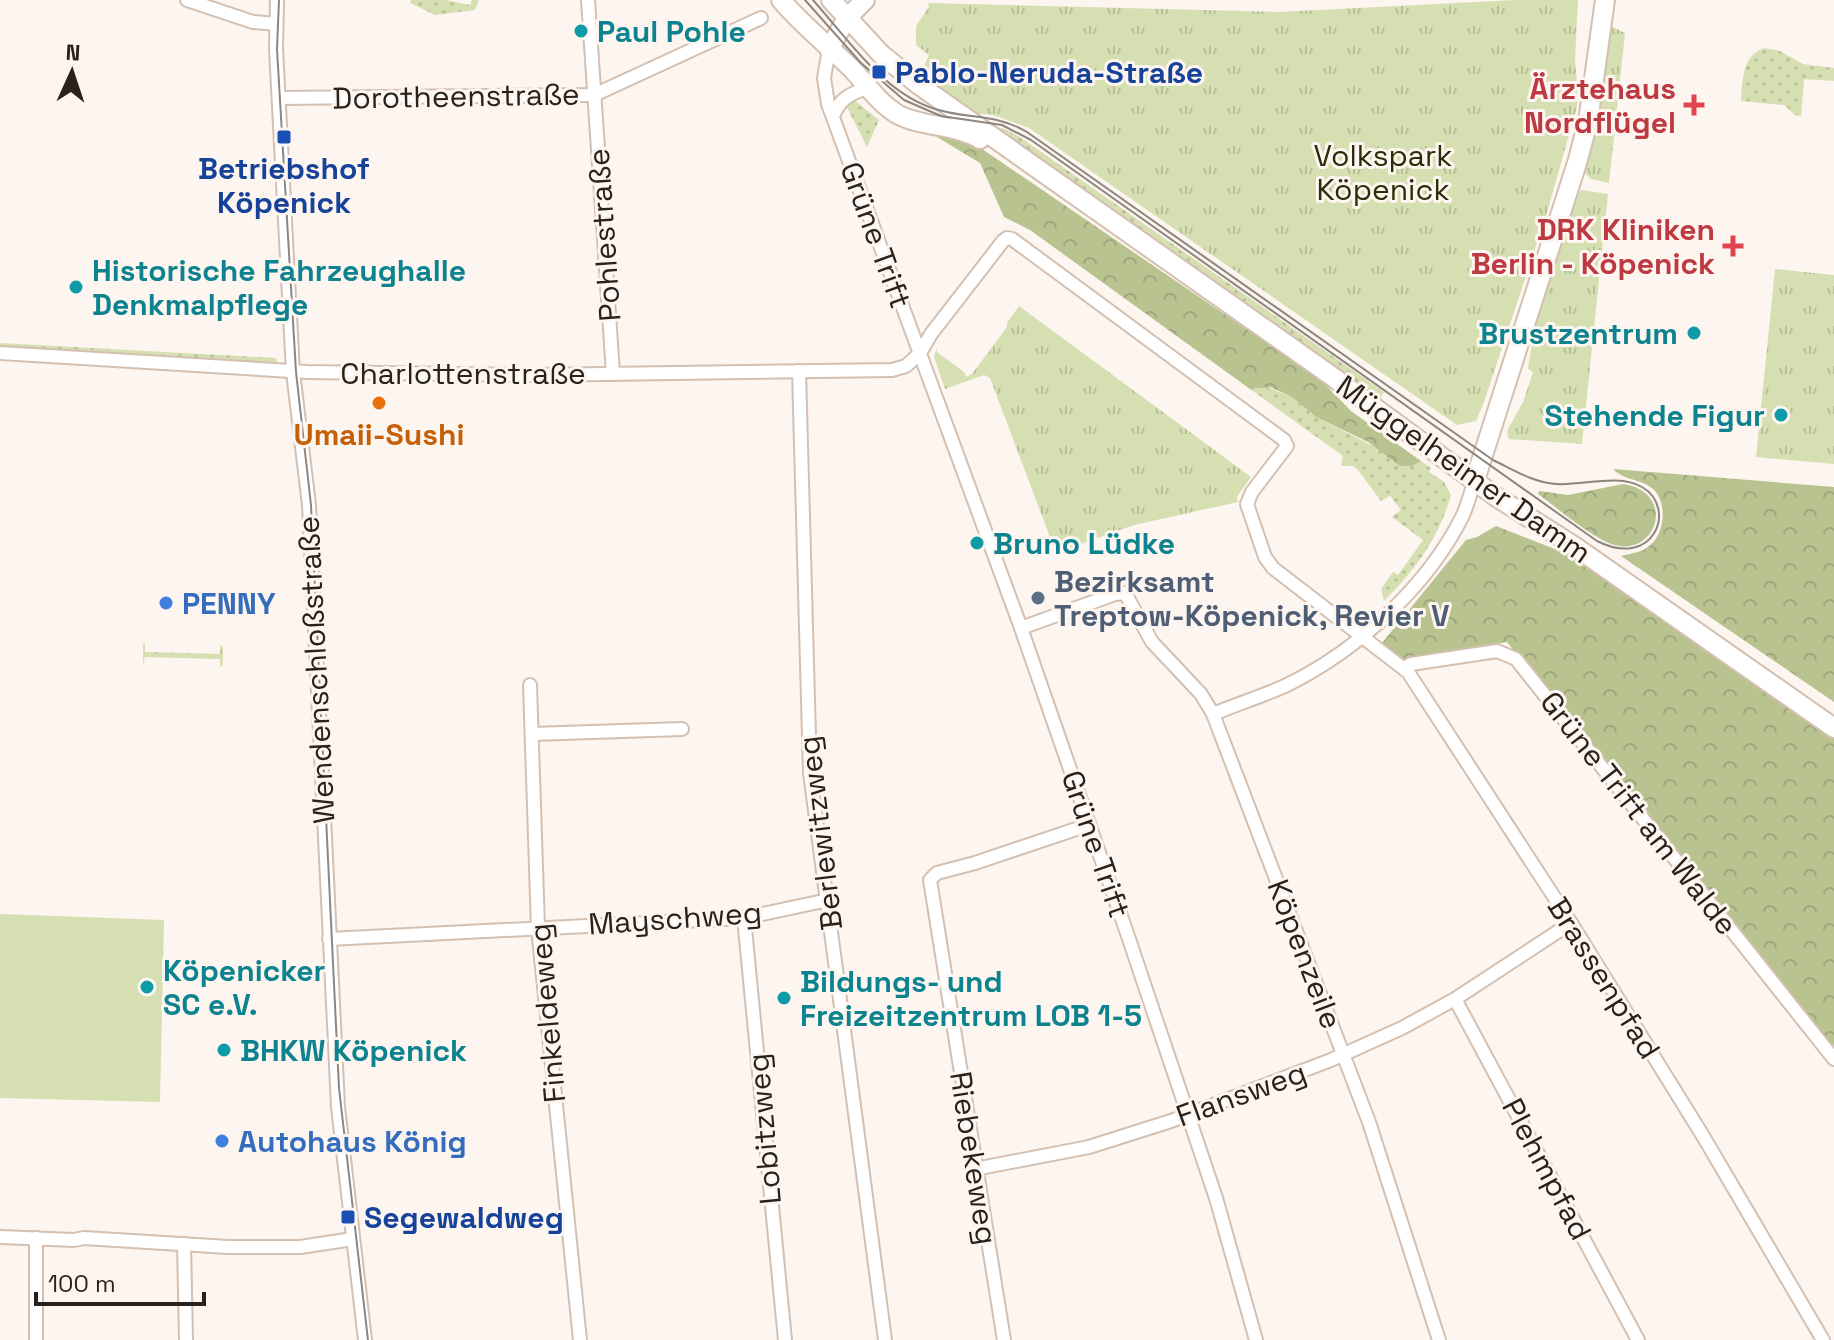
<svg xmlns="http://www.w3.org/2000/svg" width="1834" height="1340" font-family="'Space Grotesk',sans-serif">
  <defs>
    <pattern id="grass-dots" width="8" height="8" patternUnits="userSpaceOnUse" patternTransform="scale(2)"><rect width="8" height="8" fill="#d6dfb2"/><path d="M2 2h.1M6 6h.1" fill="none" stroke="#b8bf98" stroke-width="1.8" stroke-linecap="round"/></pattern>
    <pattern id="forest-crowns" width="20" height="18" patternUnits="userSpaceOnUse" patternTransform="scale(2)"><rect width="20" height="18" fill="#b9c390"/><path d="M2 6a3 3 0 1 1 6 0M12 15a3 3 0 1 1 6 0" fill="none" stroke="#9fa77c"/></pattern>
    <pattern id="park-tufts" width="24" height="20" patternUnits="userSpaceOnUse" patternTransform="scale(2)"><rect width="24" height="20" fill="#d6dfb2"/><path d="M3 7l-1-3M5 7V3M7 7l1-3M15 17l-1-3M17 17v-4M19 17l1-3" fill="none" stroke="#b8bf98"/></pattern>
  </defs>
  <rect width="100%" height="100%" fill="#fdf5ef"/>
  <g fill="url(#grass-dots)">
    <polygon points="411,0 445,0 470,5 472,0 479,0 475,10 435,15 410,3"/>
    <path d="M1764,48L1780,51L1803,64L1834,68V81L1804,79L1801,116L1795,115L1784,105L1741,101C1743,80 1741,57 1764,48Z"/>
    <polygon points="853,99 879,120 867,147 845,103"/>
    <polygon points="985,125 1005,129 1020,137 1384,392 1379,400"/>
    <polygon points="0,343 276,358 277,362 78,358 0,349"/>
    <path d="M1267,387L1292,397L1316,417L1412,466L1421,461L1431,468L1429,472L1444,482L1451,495C1439,538 1415,570 1384,601L1381,589L1393,572L1398,575L1423,540L1392,517L1401,510L1390,496L1381,501L1358,470L1353,466H1341L1343,456L1250,389Z"/>
    <polygon points="145,643 145,652 220,654 220,645 223,647 223,665 220,667 220,659 145,657 143,665 143,645"/>
  </g>
  <g fill="url(#forest-crowns)">
    <polygon points="935,131 966,138 1321,380 1351,411 1421,461 1412,466 1400,466 1368,442 1316,417 1292,397 1270,387 1250,389 1030,230 1004,217 980,163 932,134"/>
    <path d="M1613,469L1834,487V702L1621,556C1628,554 1638,553 1645,549C1665,539 1669,502 1652,488C1640,479 1623,480 1613,469Z"/>
    <path d="M1623,484C1678,492 1657,560 1611,544C1590,536 1557,508 1538,494L1539,491L1568,495Z"/>
    <polygon points="1496,526 1570,555 1834,739 1834,1053 1507,642 1401,660 1382,643 1466,540 1477,537"/>
  </g>
  <g fill="url(#park-tufts)">
    <polygon points="1515,0 1578,0 1575,60 1578,94 1577,107 1546,216 1484,402 1476,421 1457,425 1029,128 993,115 968,113 920,74 929,55 916,45 916,26 929,7 928,3 1280,12"/>
    <polygon points="1611,26 1625,33 1609,183 1591,179 1582,170 1602,88"/>
    <path d="M1582,190L1608,194L1582,444L1509,439L1507,431L1523,402L1533,372L1528,369C1536,310 1555,253 1574,196Z"/>
    <polygon points="1775,269 1834,275 1834,464 1756,457"/>
    <polygon points="1019,306 1251,477 1237,497 1238,502 1134,525 1056,553 990,378 984,375 945,389 934,357 937,348 937,352 964,372 966,377 972,374 1007,327 1007,323"/>
  </g>
  <polygon fill="#d6dfb2" points="0,914 164,920 160,1102 0,1098"/>
  <g fill="none" stroke-linecap="round" stroke-linejoin="round">
    <defs>
      <g id="street">
        <polyline points="187,0 253,22 276,24"/>
        <polyline points="277,0 276,49 289,297 293,372 309,505 338,1107 365,1340"/>
        <polyline points="588,0 613,374"/>
        <polyline points="829,49 824,78 828,104 1021,628 1129,939 1216,1198 1256,1340"/>
        <polyline points="279,98 594,95 761,18"/>
        <path d="M833,116C840,99 849,94 867,88"/>
        <polyline points="0,353 307,372 532,375 892,370 906,366 920,353 931,334 1003,241 1007,238 1012,239 1284,440 1287,446 1252,492 1247,504 1265,557 1273,568 1408,672 1571,923 1703,1136 1823,1340"/>
        <polyline points="799,371 810,773 885,1340"/>
        <polyline points="1021,628 1115,594 1125,593 1152,642 1201,694 1213,714 1369,1122 1439,1340"/>
        <polyline points="1404,668 1411,664 1497,651 1516,659 1834,1059"/>
        <polyline points="530,685 538,928 580,1340"/>
        <path d="M1213,714C1237,704 1263,696 1287,685C1358,650 1428,586 1463,515C1468,504 1471,491 1475,480"/>
        <polyline points="532,734 682,729"/>
        <polyline points="744,918 785,1340"/>
        <polyline points="329,939 744,918 828,900"/>
        <polyline points="1455,999 1638,1340"/>
        <polyline points="975,1169 1089,1147 1171,1121 1331,1060 1402,1028 1455,999 1571,923"/>
        <polyline points="0,1237 74,1240 84,1238 228,1247 300,1247 353,1239"/>
        <polyline points="184,1244 186,1340"/>
        <polyline points="36,1340 36,1238"/>
        <polyline points="1004,1340 930,880 937,873 975,863 1088,825"/>
      </g>
      <g id="secondary">
        <path d="M781,0C803,26 829,46 853,70C867,85 879,103 897,114C920,127 955,124 980,139"/>
        <polyline points="831,0 881,54 919,85 1333,377 1495,496 1574,546 1834,728"/>
        <polyline points="829,49 847,18 865,0"/>
        <polyline points="1475,480 1577,163 1588,122 1605,0"/>
      </g>
    </defs>
    <use href="#street" stroke="#d4c0b1" stroke-width="16"/>
    <use href="#secondary" stroke="#d4c0b1" stroke-width="22"/>
    <use href="#street" stroke="#fff" stroke-width="12"/>
    <use href="#secondary" stroke="#fff" stroke-width="18"/>
    <g stroke="#8d8680" stroke-width="2">
      <polyline points="279,0 277,49 296,372 311,505 339,1088 368,1340"/>
      <path d="M805,0L861,63L904,100L941,116L1002,125L1031,140L1597,541C1654,570 1678,508 1642,487C1618,473 1583,486 1556,484C1532,482 1514,470 1493,460L1027,132C993,112 966,120 932,108C882,91 847,38 813,0"/>
    </g>
  </g>
  <g fill="#0f9aa8" stroke="#fdf5ef" stroke-width="3">
    <circle cx="581" cy="31" r="8"/>
    <circle cx="76" cy="287" r="8"/>
    <circle cx="1694" cy="333" r="8"/>
    <circle cx="1781" cy="415" r="8"/>
    <circle cx="977" cy="543" r="8"/>
    <circle cx="147" cy="987" r="8"/>
    <circle cx="784" cy="998" r="8"/>
    <circle cx="224" cy="1050" r="8"/>
  </g>
  <g fill="#1a4fb4" stroke="#fdf5ef" stroke-width="3">
    <rect x="871" y="64" width="16" height="16" rx="4"/>
    <rect x="276" y="129" width="16" height="16" rx="4"/>
    <rect x="340" y="1209" width="16" height="16" rx="4"/>
  </g>
  <g fill="#e0444e" stroke="#fdf5ef" stroke-width="3">
    <path d="M1690 93h8v8h8v8h-8v8h-8v-8h-8v-8h8z"/>
    <path d="M1729 234h8v8h8v8h-8v8h-8v-8h-8v-8h8z"/>
  </g>
  <circle fill="#e8710a" stroke="#fdf5ef" stroke-width="3" cx="379" cy="403" r="8"/>
  <circle fill="#5c6f8a" stroke="#fdf5ef" stroke-width="3" cx="1038" cy="598" r="8"/>
  <g fill="#3f7fe0" stroke="#fdf5ef" stroke-width="3">
    <circle cx="166" cy="603" r="8"/>
    <circle cx="222" cy="1141" r="8"/>
  </g>
  <g text-anchor="middle" dominant-baseline="central" stroke-width="6" stroke-linejoin="round" paint-order="stroke">
    <g font-size="30" font-weight="bold" fill="#0d838f" stroke="#fdf5ef" text-anchor="start">
      <text x="597" y="31">Paul Pohle</text>
      <text x="92" y="270">Historische Fahrzeughalle<tspan x="92" dy="34">Denkmalpflege</tspan></text>
      <text x="1678" y="333" text-anchor="end">Brustzentrum</text>
      <text x="1765" y="415" text-anchor="end">Stehende Figur</text>
      <text x="993" y="543">Bruno Lüdke</text>
      <text x="163" y="970">Köpenicker<tspan x="163" dy="34">SC e.V.</tspan></text>
      <text x="800" y="981">Bildungs- und<tspan x="800" dy="34">Freizeitzentrum LOB 1-5</tspan></text>
      <text x="240" y="1050">BHKW Köpenick</text>
    </g>
    <g font-size="30" font-weight="bold" fill="#164399" stroke="#fdf5ef" text-anchor="start">
      <text x="895" y="72">Pablo-Neruda-Straße</text>
      <text x="284" y="168" text-anchor="middle">Betriebshof<tspan x="284" dy="34">Köpenick</tspan></text>
      <text x="364" y="1217">Segewaldweg</text>
    </g>
    <g font-size="30" font-weight="bold" fill="#be3a42" stroke="#fdf5ef" text-anchor="end">
      <text x="1676" y="88">Ärztehaus<tspan x="1676" dy="34">Nordflügel</tspan></text>
      <text x="1715" y="229">DRK Kliniken<tspan x="1715" dy="34">Berlin - Köpenick</tspan></text>
    </g>
    <g font-size="30" fill="#29221c" stroke="#fdf5ef">
      <text transform="translate(456 96) rotate(-1)">Dorotheenstraße</text>
      <text transform="translate(604 235) rotate(-94)">Pohlestraße</text>
      <text transform="translate(876 235) rotate(70)">Grüne Trift</text>
      <text x="463" y="373">Charlottenstraße</text>
      <text transform="translate(1464 469) rotate(35)">Müggelheimer Damm</text>
      <text transform="translate(316 670) rotate(-93)">Wendenschloßstraße</text>
      <text transform="translate(1639 813) rotate(52)">Grüne Trift am Walde</text>
      <text transform="translate(820 833) rotate(-97)">Berlewitzweg</text>
      <text transform="translate(1096 844) rotate(71)">Grüne Trift</text>
      <text transform="translate(675 918) rotate(-4)">Mayschweg</text>
      <text transform="translate(1305 954) rotate(69)">Köpenzeile</text>
      <text transform="translate(1604 978) rotate(58)">Brassenpfad</text>
      <text transform="translate(547 1013) rotate(-95)">Finkeldeweg</text>
      <text transform="translate(1241 1094) rotate(-20)">Flansweg</text>
      <text transform="translate(764 1129) rotate(-95)">Lobitzweg</text>
      <text transform="translate(974 1158) rotate(81)">Riebekeweg</text>
      <text transform="translate(1547 1169) rotate(62)">Plehmpfad</text>
    </g>
    <g font-size="30" fill="#292e06" stroke="#fdf5ef">
      <text x="1383" y="155">Volkspark<tspan x="1383" dy="34">Köpenick</tspan></text>
    </g>
    <g font-size="30" font-weight="bold" fill="#c56008" stroke="#fdf5ef">
      <text x="379" y="434">Umaii-Sushi</text>
    </g>
    <g font-size="30" font-weight="bold" fill="#4e5e75" stroke="#fdf5ef" text-anchor="start">
      <text x="1054" y="581">Bezirksamt<tspan x="1054" dy="34">Treptow-Köpenick, Revier V</tspan></text>
    </g>
    <g font-size="30" font-weight="bold" fill="#366cbe" stroke="#fdf5ef" text-anchor="start">
      <text x="182" y="603">PENNY</text>
      <text x="238" y="1141">Autohaus König</text>
    </g>
  </g>
  <g transform="translate(72 72) rotate(3)" stroke="#fdf5ef" stroke-width="6" paint-order="stroke">
  <path d="M0-6L14 30L0 20L-14 30Z" fill="#29221c"/>
  <text y="-12" font-size="22" font-weight="bold" text-anchor="middle" fill="#29221c">N</text>
  </g>
  <path d="M36 1292v12h168v-12" fill="none" stroke="#29221c" stroke-width="4"/>
  <text x="48" y="1292" font-size="24" fill="#29221c" stroke="#fdf5ef" stroke-width="6" paint-order="stroke">100 m</text>
</svg>
